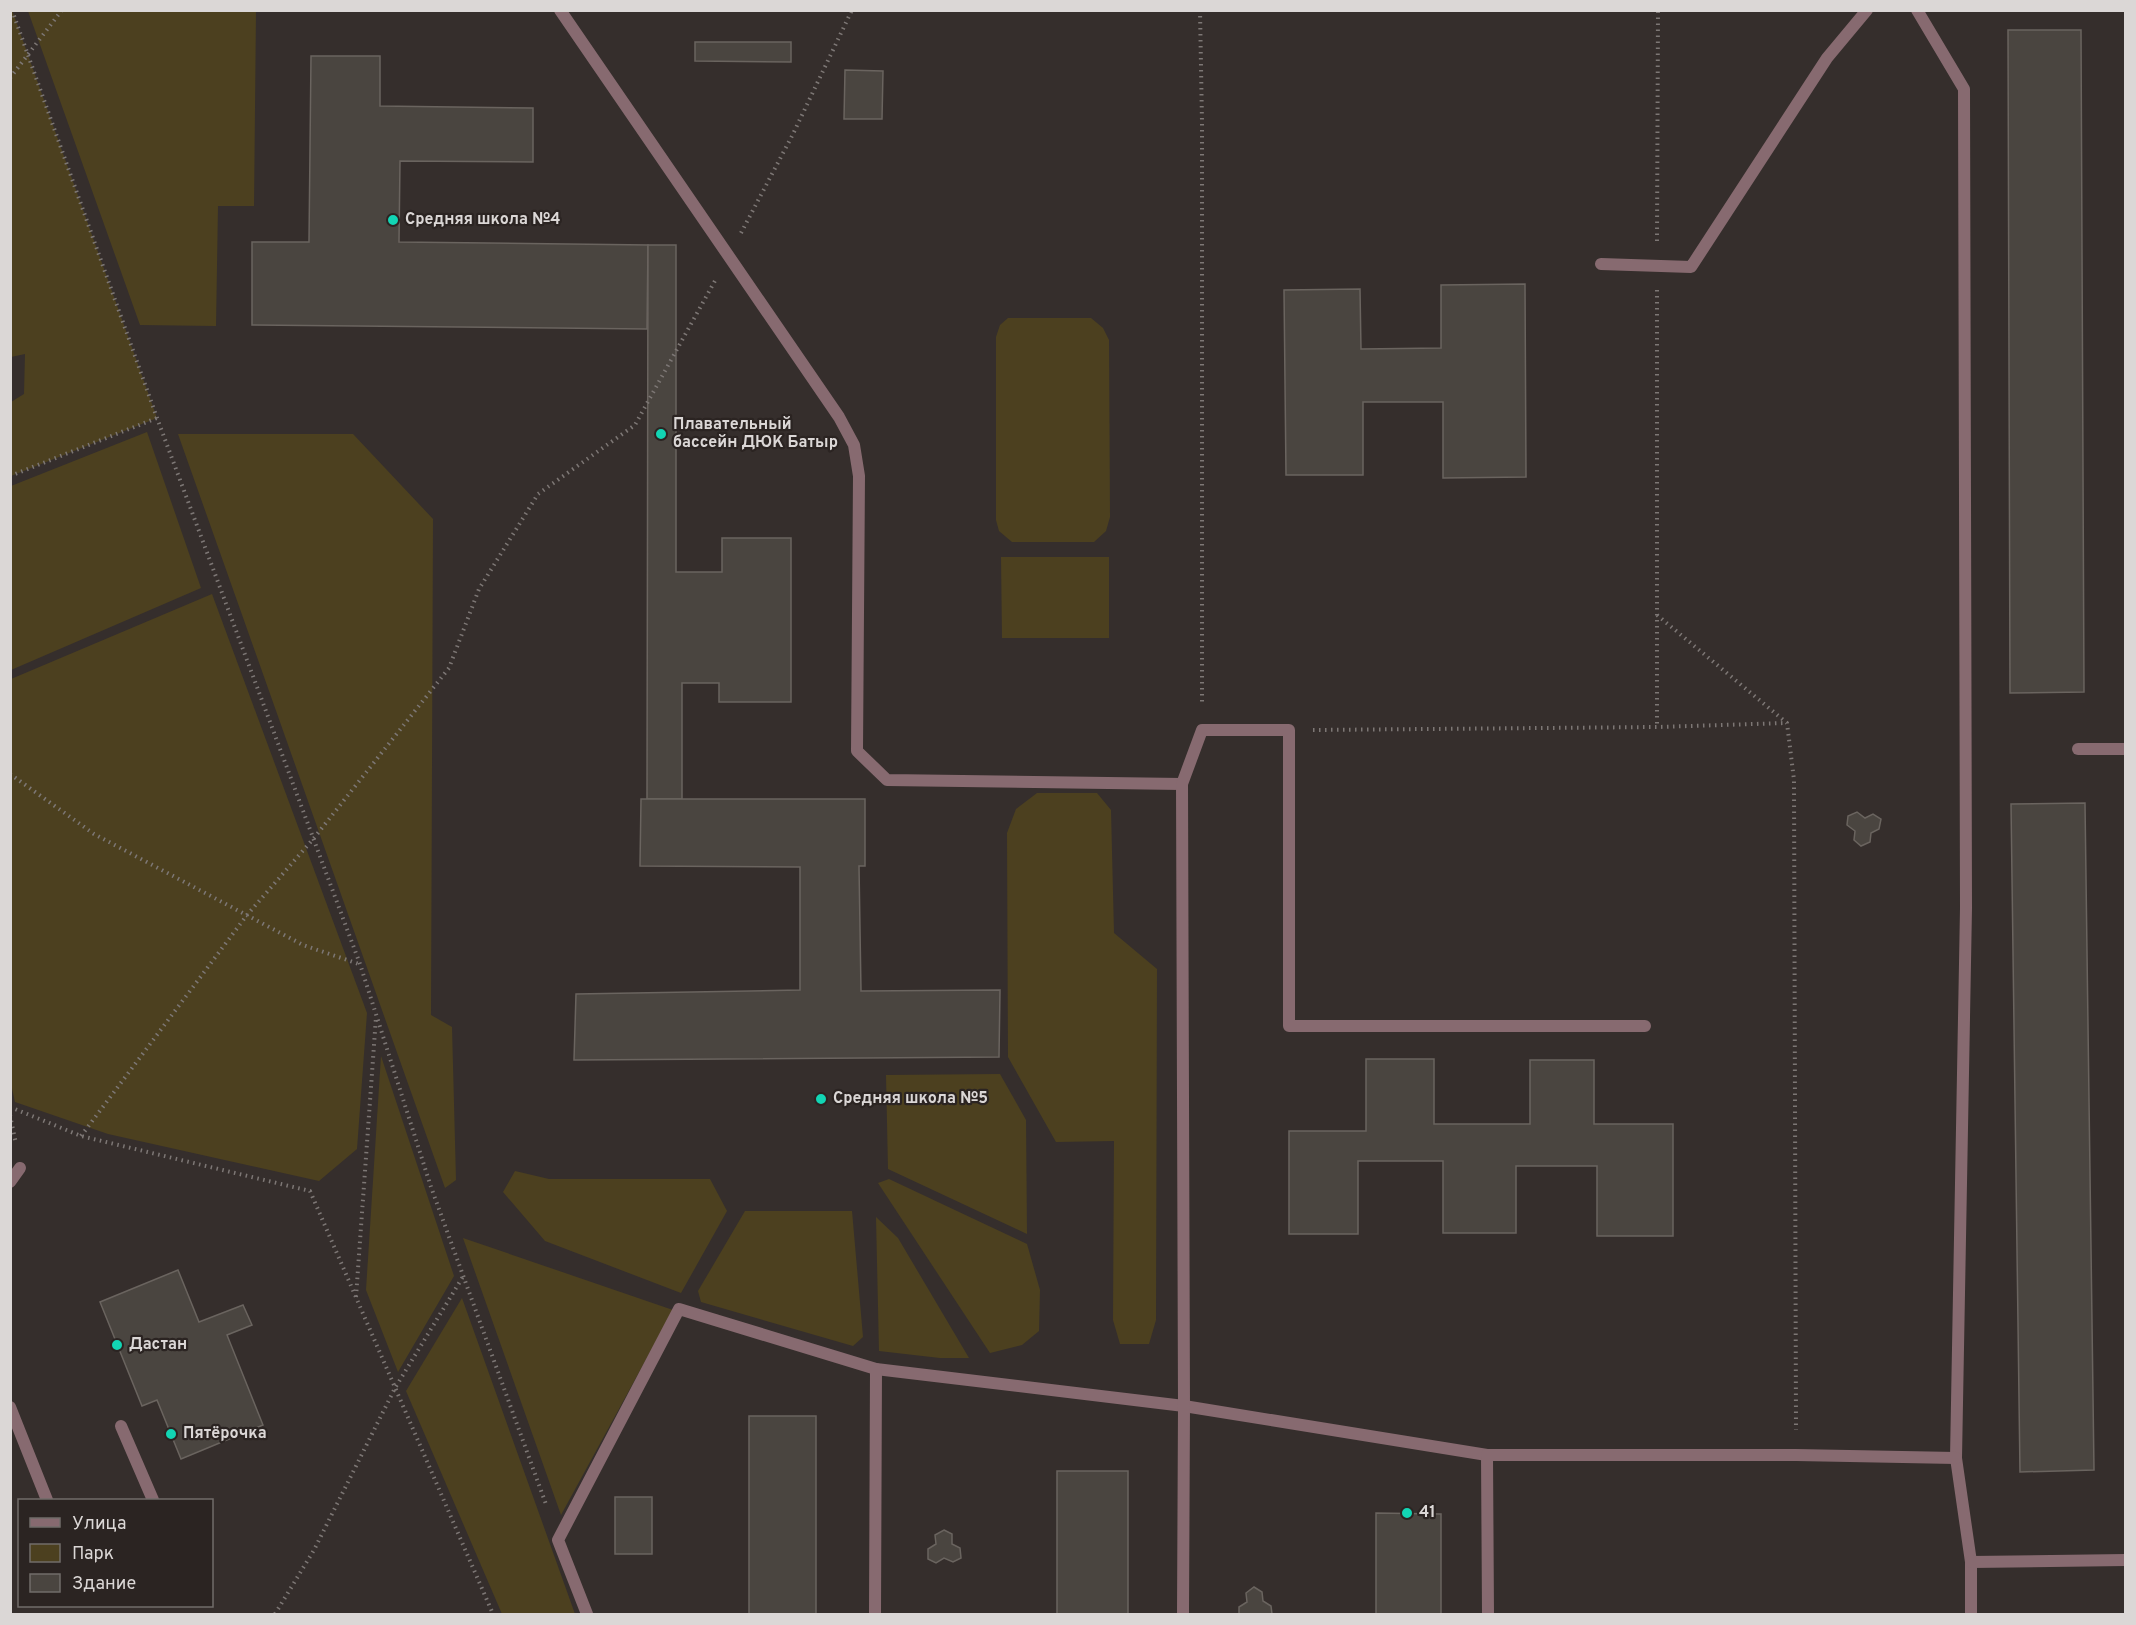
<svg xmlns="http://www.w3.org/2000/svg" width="2136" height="1625" font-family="Overpass,sans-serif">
  <rect width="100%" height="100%" fill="#352e2c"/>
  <g fill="#4c401f">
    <polygon points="12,10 157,418 11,476 11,402 24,394 25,354 11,357 10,11"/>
    <polygon points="28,11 256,11 254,206 218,206 216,326 140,325"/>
    <polygon points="1008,318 1091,318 1103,328 1109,340 1110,517 1106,531 1094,542 1012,542 999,531 996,520 996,337 1000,325"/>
    <polygon points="147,432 201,588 11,670 11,486"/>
    <polygon points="178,434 353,434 433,519 431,1015 452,1027 456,1180 445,1188"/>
    <polygon points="1001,557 1109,557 1109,638 1002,638"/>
    <polygon points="212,594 367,1013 357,1149 319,1181 108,1134 15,1102 11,1084 11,679"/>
    <polygon points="1037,793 1097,793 1111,810 1114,933 1157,969 1156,1320 1149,1344 1120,1344 1113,1320 1114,1141 1056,1142 1008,1057 1007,833 1016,809"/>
    <polygon points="381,1056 454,1276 398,1372 366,1290"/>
    <polygon points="1000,1074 1026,1120 1027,1234 888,1169 886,1075"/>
    <polygon points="515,1171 549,1179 710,1179 727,1211 681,1293 545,1241 503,1192"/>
    <polygon points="889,1179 1027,1244 1040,1290 1039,1331 1022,1345 990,1353 878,1183"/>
    <polygon points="745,1211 852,1211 863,1337 853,1346 701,1302 698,1291"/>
    <polygon points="876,1217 898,1238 969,1358 940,1358 879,1351"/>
    <polygon points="463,1238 673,1310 561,1515"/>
    <polygon points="462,1298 575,1614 502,1614 406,1391"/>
  </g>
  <g fill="#4a4540" stroke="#6a645f" stroke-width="1.5">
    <polygon points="2008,30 2081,30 2084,692 2010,693"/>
    <polygon points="695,42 791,42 791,62 695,61"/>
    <polygon points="311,56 380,56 380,106 533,108 533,162 400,161 399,242 648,245 647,329 252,325 252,242 309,242"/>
    <polygon points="845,70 883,71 882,119 844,119"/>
    <polygon points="648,245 676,245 676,572 722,572 722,538 791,538 791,702 719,702 719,683 682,683 682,799 647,799"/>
    <polygon points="1525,284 1526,477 1443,478 1443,402 1363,402 1363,475 1286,475 1284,290 1360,289 1361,349 1441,348 1441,285"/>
    <polygon points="641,799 865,799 865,866 859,866 861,991 1000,990 999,1057 574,1060 576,994 800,990 800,867 640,866"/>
    <polygon points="2085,803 2094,1470 2020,1472 2011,804"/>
    <polygon points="1857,812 1865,818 1873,814 1881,819 1879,829 1871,833 1870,842 1861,846 1854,840 1855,831 1847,825 1848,816"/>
    <polygon points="1366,1059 1434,1059 1434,1124 1530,1124 1530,1060 1594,1060 1594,1124 1673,1124 1673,1236 1597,1236 1597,1166 1516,1166 1516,1233 1443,1233 1443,1161 1358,1161 1358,1234 1289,1234 1289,1131 1366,1131"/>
    <polygon points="178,1270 199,1322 243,1305 252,1325 227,1335 263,1425 181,1459 157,1400 142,1406 100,1302"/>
    <rect x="749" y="1416" width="67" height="198"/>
    <rect x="1057" y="1471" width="71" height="143"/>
    <rect x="615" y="1497" width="37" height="57"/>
    <polygon points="1376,1513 1441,1514 1441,1614 1376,1614"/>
    <polygon points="944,1530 952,1534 952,1544 960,1548 961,1558 953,1562 944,1558 936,1563 928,1559 928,1549 936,1544 935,1535"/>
    <polygon points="1254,1587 1262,1592 1263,1601 1271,1606 1272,1614 1239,1614 1239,1607 1247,1602 1246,1593"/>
  </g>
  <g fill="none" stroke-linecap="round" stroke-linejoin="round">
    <g stroke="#7d7775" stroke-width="4" stroke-dasharray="1.5 4.5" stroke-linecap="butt">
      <polyline points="12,10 157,418 360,964 431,1187 547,1507"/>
      <polyline points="1200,10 1202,122 1202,706"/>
      <polyline points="10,78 62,10"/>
      <polyline points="741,233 793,134 852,10"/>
      <polyline points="1657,241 1658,10"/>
      <polyline points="1657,290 1657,727"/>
      <polyline points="10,476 157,418"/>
      <polyline points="1657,615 1787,723 1794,780 1796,1430"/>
      <polyline points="1313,730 1657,727 1786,723"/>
      <polyline points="10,774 94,834 303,945 359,964"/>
      <polyline points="10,1107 81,1136 310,1191 493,1614"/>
      <polyline points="10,1115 16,1144"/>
      <polyline points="81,1136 247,915 314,838 449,668 479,589 538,494 635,425 716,279"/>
      <polyline points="356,1297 376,1017"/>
      <polyline points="275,1614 314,1550 395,1388 464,1275"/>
    </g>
    <g stroke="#876a70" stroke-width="12">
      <polyline points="560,10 839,417 854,445 859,476 857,751 887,780 1182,784"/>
      <polyline points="1917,10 1964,89 1966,908 1956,1458 1971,1562 1971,1614"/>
      <polyline points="1601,264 1691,267 1827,58 1867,10"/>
      <polyline points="2078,749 2126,749"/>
      <polyline points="10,1182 20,1168"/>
      <polyline points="10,1407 47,1500"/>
      <polyline points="121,1426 153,1500"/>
      <polyline points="587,1614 558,1540 679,1309 876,1369 1184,1406 1487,1455"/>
      <polyline points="875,1614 876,1369"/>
      <polyline points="1183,1614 1184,1406 1182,784 1202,730 1289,730 1289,1026 1645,1026"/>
      <polyline points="1488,1614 1487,1455 1796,1455 1956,1458"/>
    </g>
    <polyline stroke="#876a70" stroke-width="12" points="1971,1562 2126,1560"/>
  </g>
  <g fill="#12d5b4" stroke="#2b2422" stroke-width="2">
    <circle cx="393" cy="220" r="6"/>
    <circle cx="661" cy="434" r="6"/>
    <circle cx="821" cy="1099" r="6"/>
    <circle cx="117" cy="1345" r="6"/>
    <circle cx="171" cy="1434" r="6"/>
    <circle cx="1407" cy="1513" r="6"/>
  </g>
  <g text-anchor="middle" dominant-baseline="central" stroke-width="4.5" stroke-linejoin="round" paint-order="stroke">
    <g font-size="16" font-weight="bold" fill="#dbd7d6" stroke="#2b2422" text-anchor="start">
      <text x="405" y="220">Средняя школа №4</text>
      <text x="673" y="425">Плавательный<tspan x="673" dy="18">бассейн ДЮК Батыр</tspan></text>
      <text x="833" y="1099">Средняя школа №5</text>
      <text x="129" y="1345">Дастан</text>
      <text x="183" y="1434">Пятёрочка</text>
      <text x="1419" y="1513">41</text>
    </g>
  </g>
  <rect width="2136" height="1625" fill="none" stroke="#dbd7d6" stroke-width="24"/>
  <rect x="18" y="1499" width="195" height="108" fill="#2b2422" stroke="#716c6a" stroke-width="1.5"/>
  <rect x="30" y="1518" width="30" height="9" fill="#876a70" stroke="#716c6a" stroke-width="1.5"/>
  <text x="72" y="1529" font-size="18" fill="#dbd7d6">Улица</text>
  <rect x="30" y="1544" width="30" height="18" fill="#4c401f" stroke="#716c6a" stroke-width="1.5"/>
  <text x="72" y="1559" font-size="18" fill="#dbd7d6">Парк</text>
  <rect x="30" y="1574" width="30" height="18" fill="#4a4540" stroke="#716c6a" stroke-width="1.5"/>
  <text x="72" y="1589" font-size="18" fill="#dbd7d6">Здание</text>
</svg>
